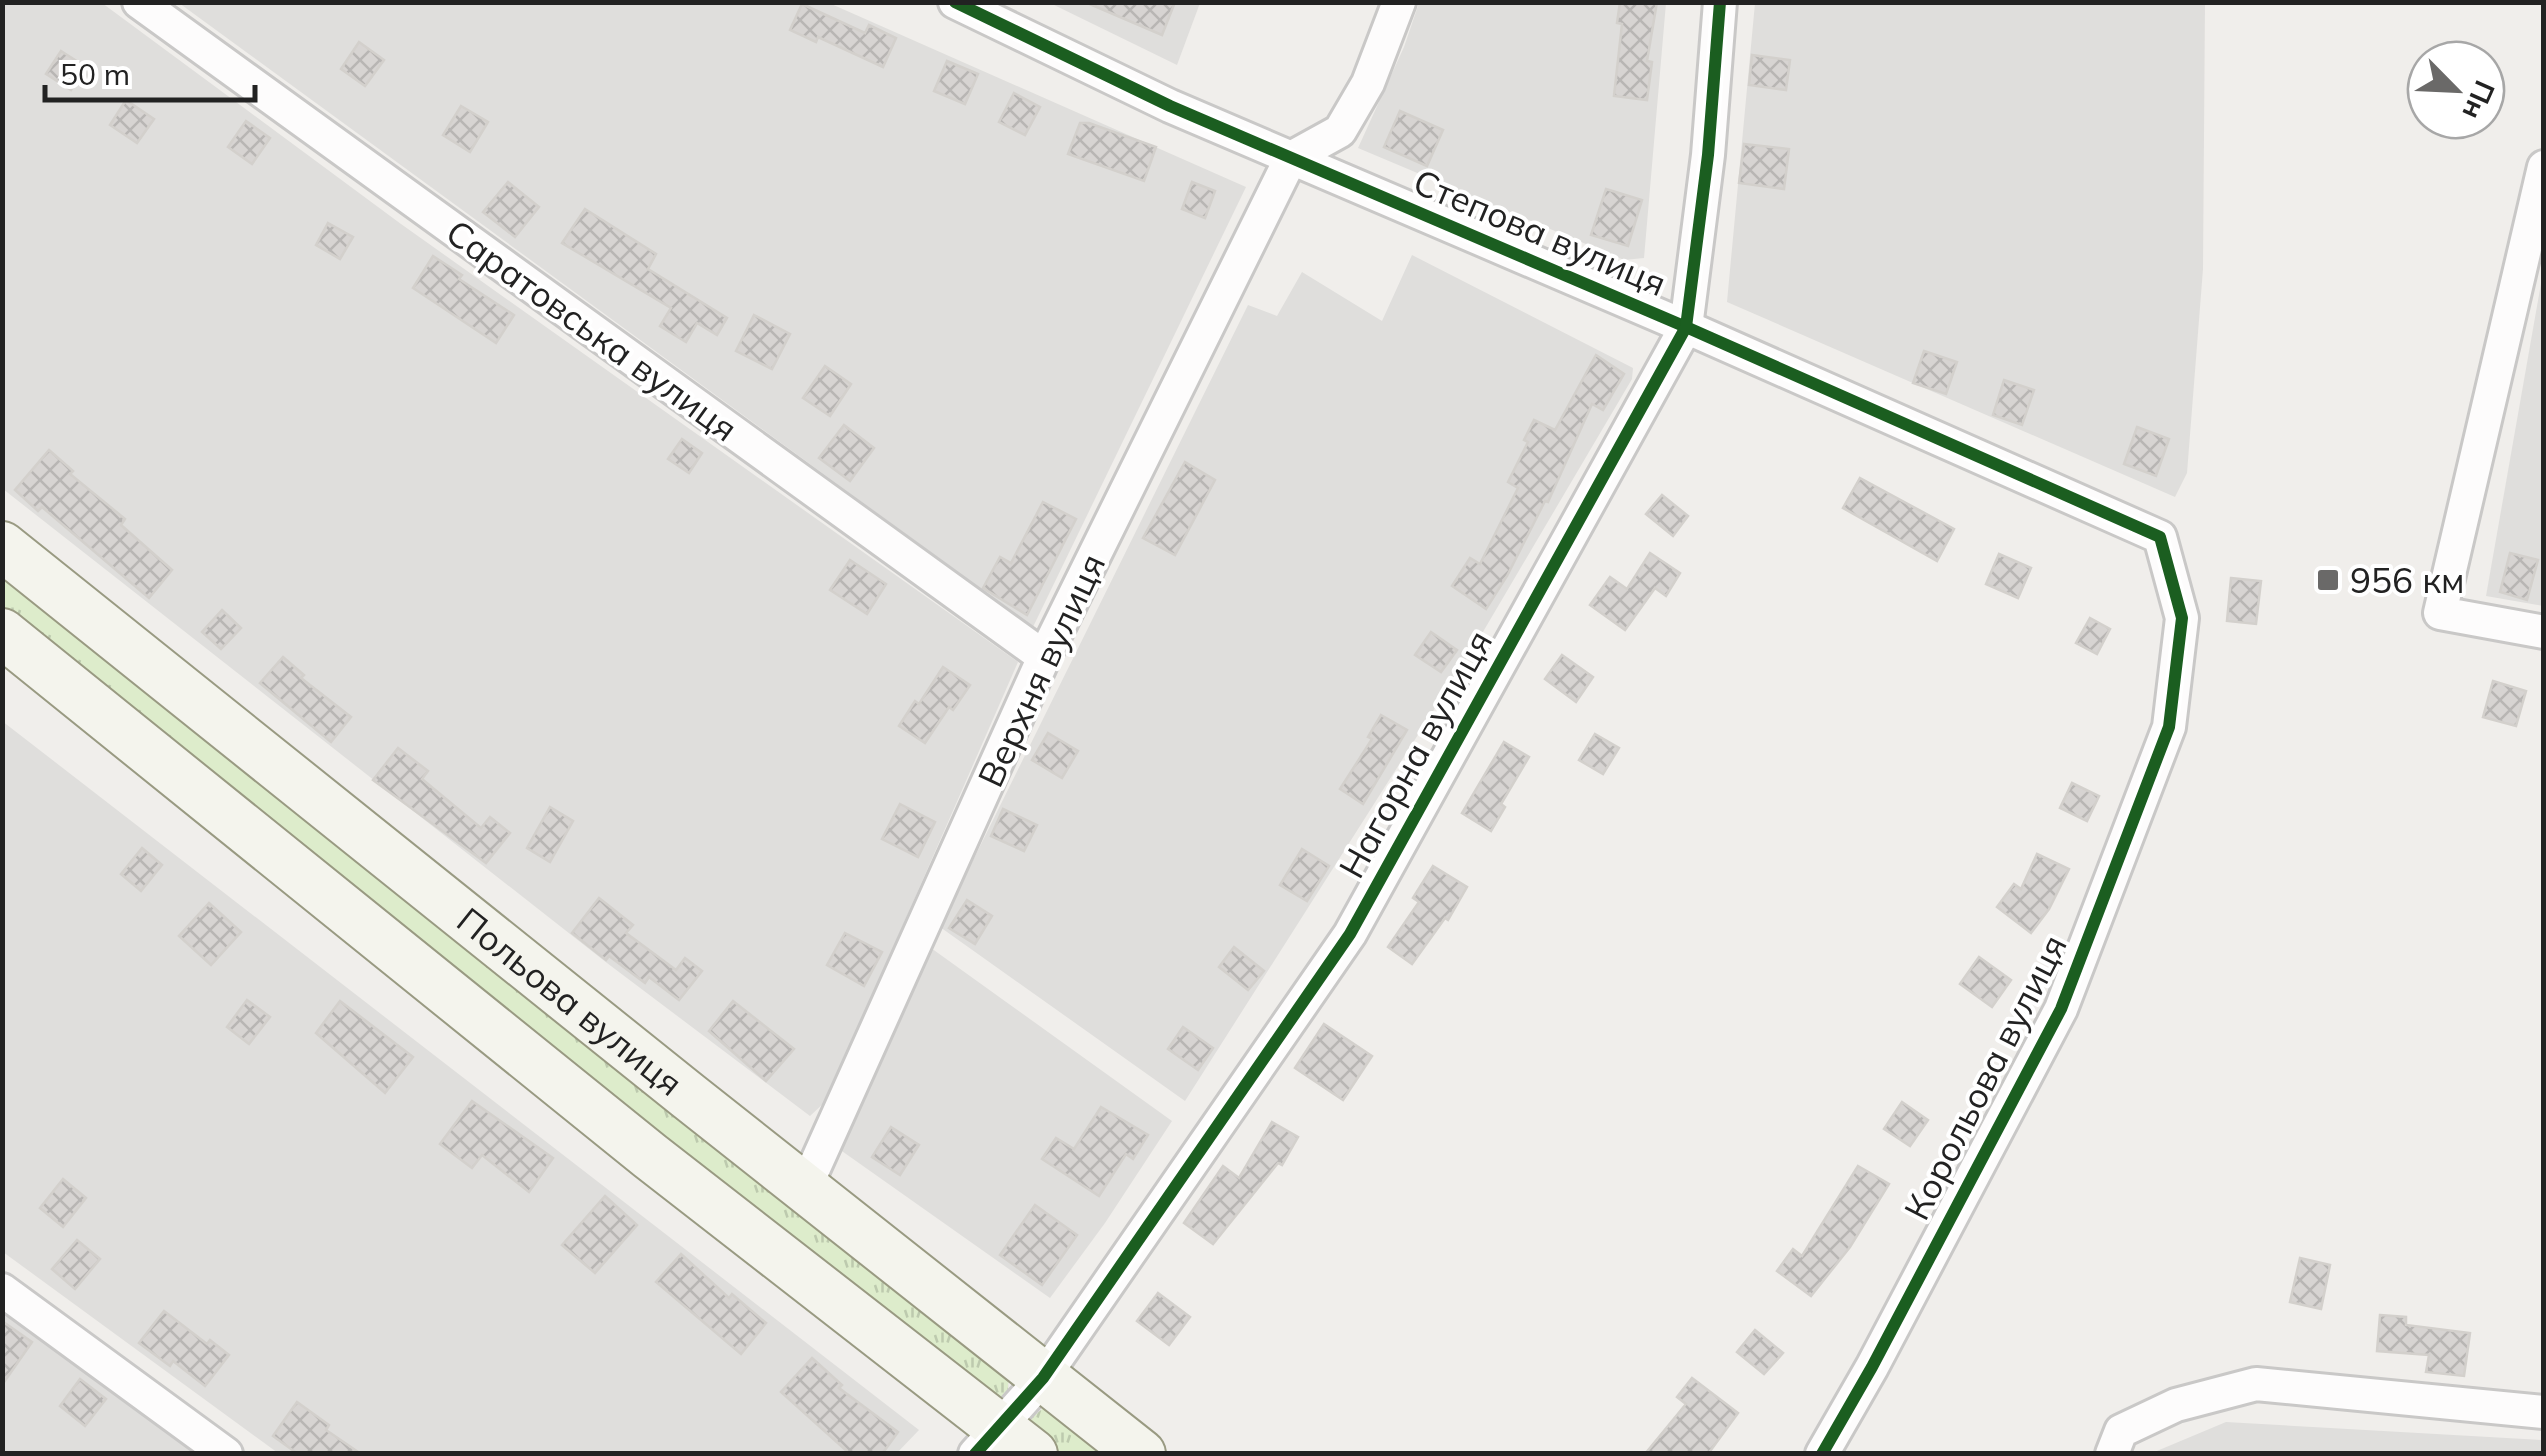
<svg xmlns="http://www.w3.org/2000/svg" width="2546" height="1456" font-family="Mulish,sans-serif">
  <defs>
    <pattern id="grass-tufts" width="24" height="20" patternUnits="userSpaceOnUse" patternTransform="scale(2.5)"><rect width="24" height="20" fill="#ddeccb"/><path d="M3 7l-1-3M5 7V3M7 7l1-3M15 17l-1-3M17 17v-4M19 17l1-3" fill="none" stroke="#bdcaae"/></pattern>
    <pattern id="building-cross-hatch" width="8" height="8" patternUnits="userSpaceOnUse" patternTransform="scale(2.5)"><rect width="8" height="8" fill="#d7d4d2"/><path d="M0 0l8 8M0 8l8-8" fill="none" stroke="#b8b6b4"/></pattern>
  </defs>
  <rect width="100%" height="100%" fill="#f0eeeb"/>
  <g fill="#dfdedc">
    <polygon points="2,3 102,3 401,224 1018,662 826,1101 810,1116 607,963 3,489"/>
    <polygon points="179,3 829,3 1246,187 1033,627"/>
    <polygon points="1050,3 1200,3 1177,65"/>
    <polygon points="1419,3 1666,3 1644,258 1624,260 1358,148 1404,47"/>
    <polygon points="1755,3 2205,3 2203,269 2187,473 2175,497 1727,302"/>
    <polygon points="1412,255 1633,368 1632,379 1477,642 1185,1101 940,927 1248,305 1277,316 1302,272 1382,321"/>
    <polygon points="2543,272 2543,606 2486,596"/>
    <polygon points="2,721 919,1430 896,1454 278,1453 3,1252"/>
    <polygon points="931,948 1172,1121 1105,1223 1050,1298 839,1149"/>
    <polygon points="3,1312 197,1453 3,1453"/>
    <polygon points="2226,1422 2543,1440 2543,1453 2152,1453"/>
  </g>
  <g fill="url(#grass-tufts)">
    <polygon points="2,561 1009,1373 1008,1389 1002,1396 988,1400 3,612"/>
    <polygon points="1044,1407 1121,1453 1053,1453 1031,1429 1032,1418"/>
  </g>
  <g fill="url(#building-cross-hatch)" stroke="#d3d0cc" stroke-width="2.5">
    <polygon points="1085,2 1175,2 1162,35"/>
    <polygon points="1620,2 1657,2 1647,61 1652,62 1647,100 1614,96 1622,24 1617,23"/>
    <polygon points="802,4 865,33 869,25 896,38 883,67 818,37 816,42 790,30"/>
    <polygon points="359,42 384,60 365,86 341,69"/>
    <polygon points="61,51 86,67 71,90 46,74"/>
    <polygon points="1752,55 1790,60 1786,90 1749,85"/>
    <polygon points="947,61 978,74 965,104 934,91"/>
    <polygon points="1014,93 1040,107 1025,135 999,122"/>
    <polygon points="126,100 154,119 137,143 110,125"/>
    <polygon points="461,106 488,122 470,152 443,135"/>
    <polygon points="1400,111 1443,130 1427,166 1384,147"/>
    <polygon points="246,121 270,138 252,164 228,147"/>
    <polygon points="1080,123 1089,123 1156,147 1144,181 1068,154"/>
    <polygon points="1744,144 1789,149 1784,189 1739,183"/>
    <polygon points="508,182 539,207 515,237 483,212"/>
    <polygon points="1192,182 1215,191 1205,218 1182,209"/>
    <polygon points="1606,189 1642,200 1628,246 1591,235"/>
    <polygon points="585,209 656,254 648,269 727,318 717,335 697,323 686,342 660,326 671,308 562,243"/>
    <polygon points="328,223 353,237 340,259 316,245"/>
    <polygon points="433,256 462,275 459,279 514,315 496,343 413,288"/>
    <polygon points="754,315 790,334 772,369 736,351"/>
    <polygon points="1924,351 1957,362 1946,394 1913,383"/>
    <polygon points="1596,355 1624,374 1603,410 1592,404 1548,502 1545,501 1507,576 1486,609 1452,586 1470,558 1480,564 1518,488 1508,482 1528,442 1524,440 1534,420 1555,430"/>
    <polygon points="825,366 851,384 830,416 803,398"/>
    <polygon points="2004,380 2034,390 2022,425 1993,415"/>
    <polygon points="844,425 874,448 850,481 819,458"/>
    <polygon points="2137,427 2169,439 2156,476 2124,464"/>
    <polygon points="682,439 702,453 689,473 668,459"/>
    <polygon points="49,450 73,471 70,474 125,519 121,525 172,570 149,598 42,507 38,511 15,490"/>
    <polygon points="1185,462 1215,480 1175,555 1143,538"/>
    <polygon points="1860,478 1954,529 1937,561 1843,508"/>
    <polygon points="1662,495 1688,516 1673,536 1646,514"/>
    <polygon points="1043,502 1076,519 1027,615 983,588 1000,557 1011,563"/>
    <polygon points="1650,553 1680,573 1666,596 1655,588 1625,630 1590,605 1610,577 1627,589"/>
    <polygon points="2510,553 2538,560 2527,600 2500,592"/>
    <polygon points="1999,554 2031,568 2018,598 1986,584"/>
    <polygon points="850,560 886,584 867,614 830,590"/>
    <polygon points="2231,578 2261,581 2256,624 2227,621"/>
    <polygon points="222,610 241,628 221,649 202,632"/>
    <polygon points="2090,618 2110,629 2097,654 2076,643"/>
    <polygon points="1431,632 1457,650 1441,672 1415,655"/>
    <polygon points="1562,655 1593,677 1576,702 1545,679"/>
    <polygon points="283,657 304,675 301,678 351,717 331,742 260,683"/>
    <polygon points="943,667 970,685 953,710 949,707 925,743 899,726 915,701 919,704"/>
    <polygon points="2493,681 2526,691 2516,726 2483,717"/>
    <polygon points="1381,715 1407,730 1363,804 1340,789 1372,739 1368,737"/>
    <polygon points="1048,733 1078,751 1062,778 1032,760"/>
    <polygon points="1595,734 1619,748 1603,774 1579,760"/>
    <polygon points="1504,742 1529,757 1501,804 1505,807 1491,831 1462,813"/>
    <polygon points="398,748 428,771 422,779 481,828 490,817 510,833 486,863 373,780"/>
    <polygon points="2072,783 2099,796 2087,821 2060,808"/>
    <polygon points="900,804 935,822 918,857 882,839"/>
    <polygon points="550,807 573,821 550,862 527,848"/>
    <polygon points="1003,809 1037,825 1024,851 991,836"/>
    <polygon points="142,848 162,865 141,891 121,874"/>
    <polygon points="1302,849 1329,866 1307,901 1280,885"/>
    <polygon points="2037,854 2069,869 2049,909 2031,933 1997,907 2014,884 2021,889"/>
    <polygon points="1433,866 1467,887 1448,920 1445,918 1412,964 1388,947 1419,902 1413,898"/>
    <polygon points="599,898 633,925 626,933 676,970 685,958 702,971 679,1000 649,977 645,983 609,956 606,960 572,933"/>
    <polygon points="967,900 992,916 975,944 949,928"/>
    <polygon points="209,903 241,932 211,965 179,936"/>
    <polygon points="845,933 882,952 864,986 827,965"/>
    <polygon points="1234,947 1264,971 1248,990 1219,967"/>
    <polygon points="1979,957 2011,980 1992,1007 1960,984"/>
    <polygon points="247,1000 270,1017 249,1044 227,1027"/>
    <polygon points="340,1001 413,1057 385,1093 316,1033"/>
    <polygon points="733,1001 794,1049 766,1081 709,1031"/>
    <polygon points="1324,1024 1372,1056 1343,1100 1295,1068"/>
    <polygon points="1183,1027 1213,1048 1198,1070 1168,1049"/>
    <polygon points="472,1101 553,1158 529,1192 482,1155 472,1168 440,1144"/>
    <polygon points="1902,1102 1928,1120 1910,1146 1884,1129"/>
    <polygon points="1101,1107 1148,1135 1133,1159 1126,1154 1099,1196 1042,1159 1056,1138 1074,1149"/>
    <polygon points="1272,1122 1298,1137 1282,1165 1278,1163 1213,1244 1184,1223 1223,1166 1239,1178"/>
    <polygon points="891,1127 919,1145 900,1175 872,1157"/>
    <polygon points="1858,1166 1889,1184 1850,1247 1811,1296 1777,1271 1793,1249 1802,1256"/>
    <polygon points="63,1179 86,1198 63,1227 40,1208"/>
    <polygon points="605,1196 637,1225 595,1273 562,1245"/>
    <polygon points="1035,1205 1077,1235 1042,1285 1000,1255"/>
    <polygon points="77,1240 100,1259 75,1289 52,1269"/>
    <polygon points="681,1254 729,1298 732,1294 766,1323 741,1354 656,1282"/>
    <polygon points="2300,1258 2330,1265 2321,1309 2290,1302"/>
    <polygon points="1158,1293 1190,1317 1169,1345 1137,1321"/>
    <polygon points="164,1311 207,1344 210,1340 229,1355 205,1386 173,1361 170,1366 139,1343"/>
    <polygon points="2380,1315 2406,1317 2406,1325 2470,1333 2464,1376 2426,1372 2429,1355 2377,1351"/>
    <polygon points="2,1321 32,1342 2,1385"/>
    <polygon points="1755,1330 1783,1353 1764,1374 1737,1352"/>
    <polygon points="812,1358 842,1385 839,1388 898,1432 882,1454 850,1454 781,1392"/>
    <polygon points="1692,1378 1738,1413 1708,1454 1645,1454 1686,1404 1677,1397"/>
    <polygon points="80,1379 106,1399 85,1426 60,1406"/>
    <polygon points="297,1402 329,1425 326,1430 361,1454 298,1454 273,1436"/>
  </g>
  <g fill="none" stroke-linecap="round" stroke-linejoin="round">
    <defs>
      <g id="street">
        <polyline points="139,2 1044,657"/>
        <polyline points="955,2 1170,106 1686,327 2160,537 2182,618 2169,727 2061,1009 1872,1367 1822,1454"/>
        <polyline points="2544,167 2440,613 2544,632"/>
        <polyline points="805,1188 1044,657 1291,158 1340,131 1368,83 1399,2"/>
        <polyline points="2,1290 226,1454"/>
        <polyline points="975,1454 1043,1378 1350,934 1686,327 1708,155 1720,2"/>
        <polyline points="2112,1454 2121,1431 2176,1405 2256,1384 2544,1412"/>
      </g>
      <g id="secondary">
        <path id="s1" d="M2,546L687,1095L1141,1454"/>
        <polyline points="2,633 650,1156 1033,1454"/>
      </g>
    </defs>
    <use href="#street" stroke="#c9c8c7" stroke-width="38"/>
    <use href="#secondary" stroke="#999a82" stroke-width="52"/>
    <use href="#street" stroke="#fdfcfc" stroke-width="32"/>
    <use href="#secondary" stroke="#f4f4ed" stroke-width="48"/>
    <defs>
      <g id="cycleway">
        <polyline points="955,2 1170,106 1686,327 2160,537 2182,618 2169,727 2061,1009 1872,1367 1822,1454"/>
        <polyline points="975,1454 1043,1378 1350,934 1686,327 1708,155 1720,2"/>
      </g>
    </defs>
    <use href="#cycleway" stroke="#fff" stroke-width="19"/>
    <use href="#cycleway" stroke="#1b5e20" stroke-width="12"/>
  </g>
  <rect fill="#6a6968" stroke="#fff" stroke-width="4" x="2316" y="568" width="24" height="24" rx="5"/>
  <g text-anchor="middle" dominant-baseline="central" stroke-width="8" stroke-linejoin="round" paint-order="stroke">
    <g font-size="35" fill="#222" stroke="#fff">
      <text transform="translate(1540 232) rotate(23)">Степова вулиця</text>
      <text transform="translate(592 330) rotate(36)">Саратовська вулиця</text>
      <text transform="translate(1041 670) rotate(-65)">Верхня вулиця</text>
      <text transform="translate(1415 754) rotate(-61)">Нагорна вулиця</text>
      <text stroke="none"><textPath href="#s1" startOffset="728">Польова вулиця</textPath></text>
      <text transform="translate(1985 1077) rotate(-63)">Корольова вулиця</text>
    </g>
    <g font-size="35" fill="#222" stroke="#fff" text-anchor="start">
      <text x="2350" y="580">956 км</text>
    </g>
  </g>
  <rect width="2546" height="1456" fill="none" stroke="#222222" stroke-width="10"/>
  <g transform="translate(2456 90) rotate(114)"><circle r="48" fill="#ffffff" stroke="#a7a7a7" stroke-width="2.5"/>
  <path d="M0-8L18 38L0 25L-18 38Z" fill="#6a6968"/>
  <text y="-15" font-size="28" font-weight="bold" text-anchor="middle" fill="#222222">Пн</text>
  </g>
  <path d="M45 85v15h210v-15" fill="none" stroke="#222222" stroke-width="5"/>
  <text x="60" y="85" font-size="30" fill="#222222" stroke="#ffffff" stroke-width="8" paint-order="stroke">50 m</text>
</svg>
